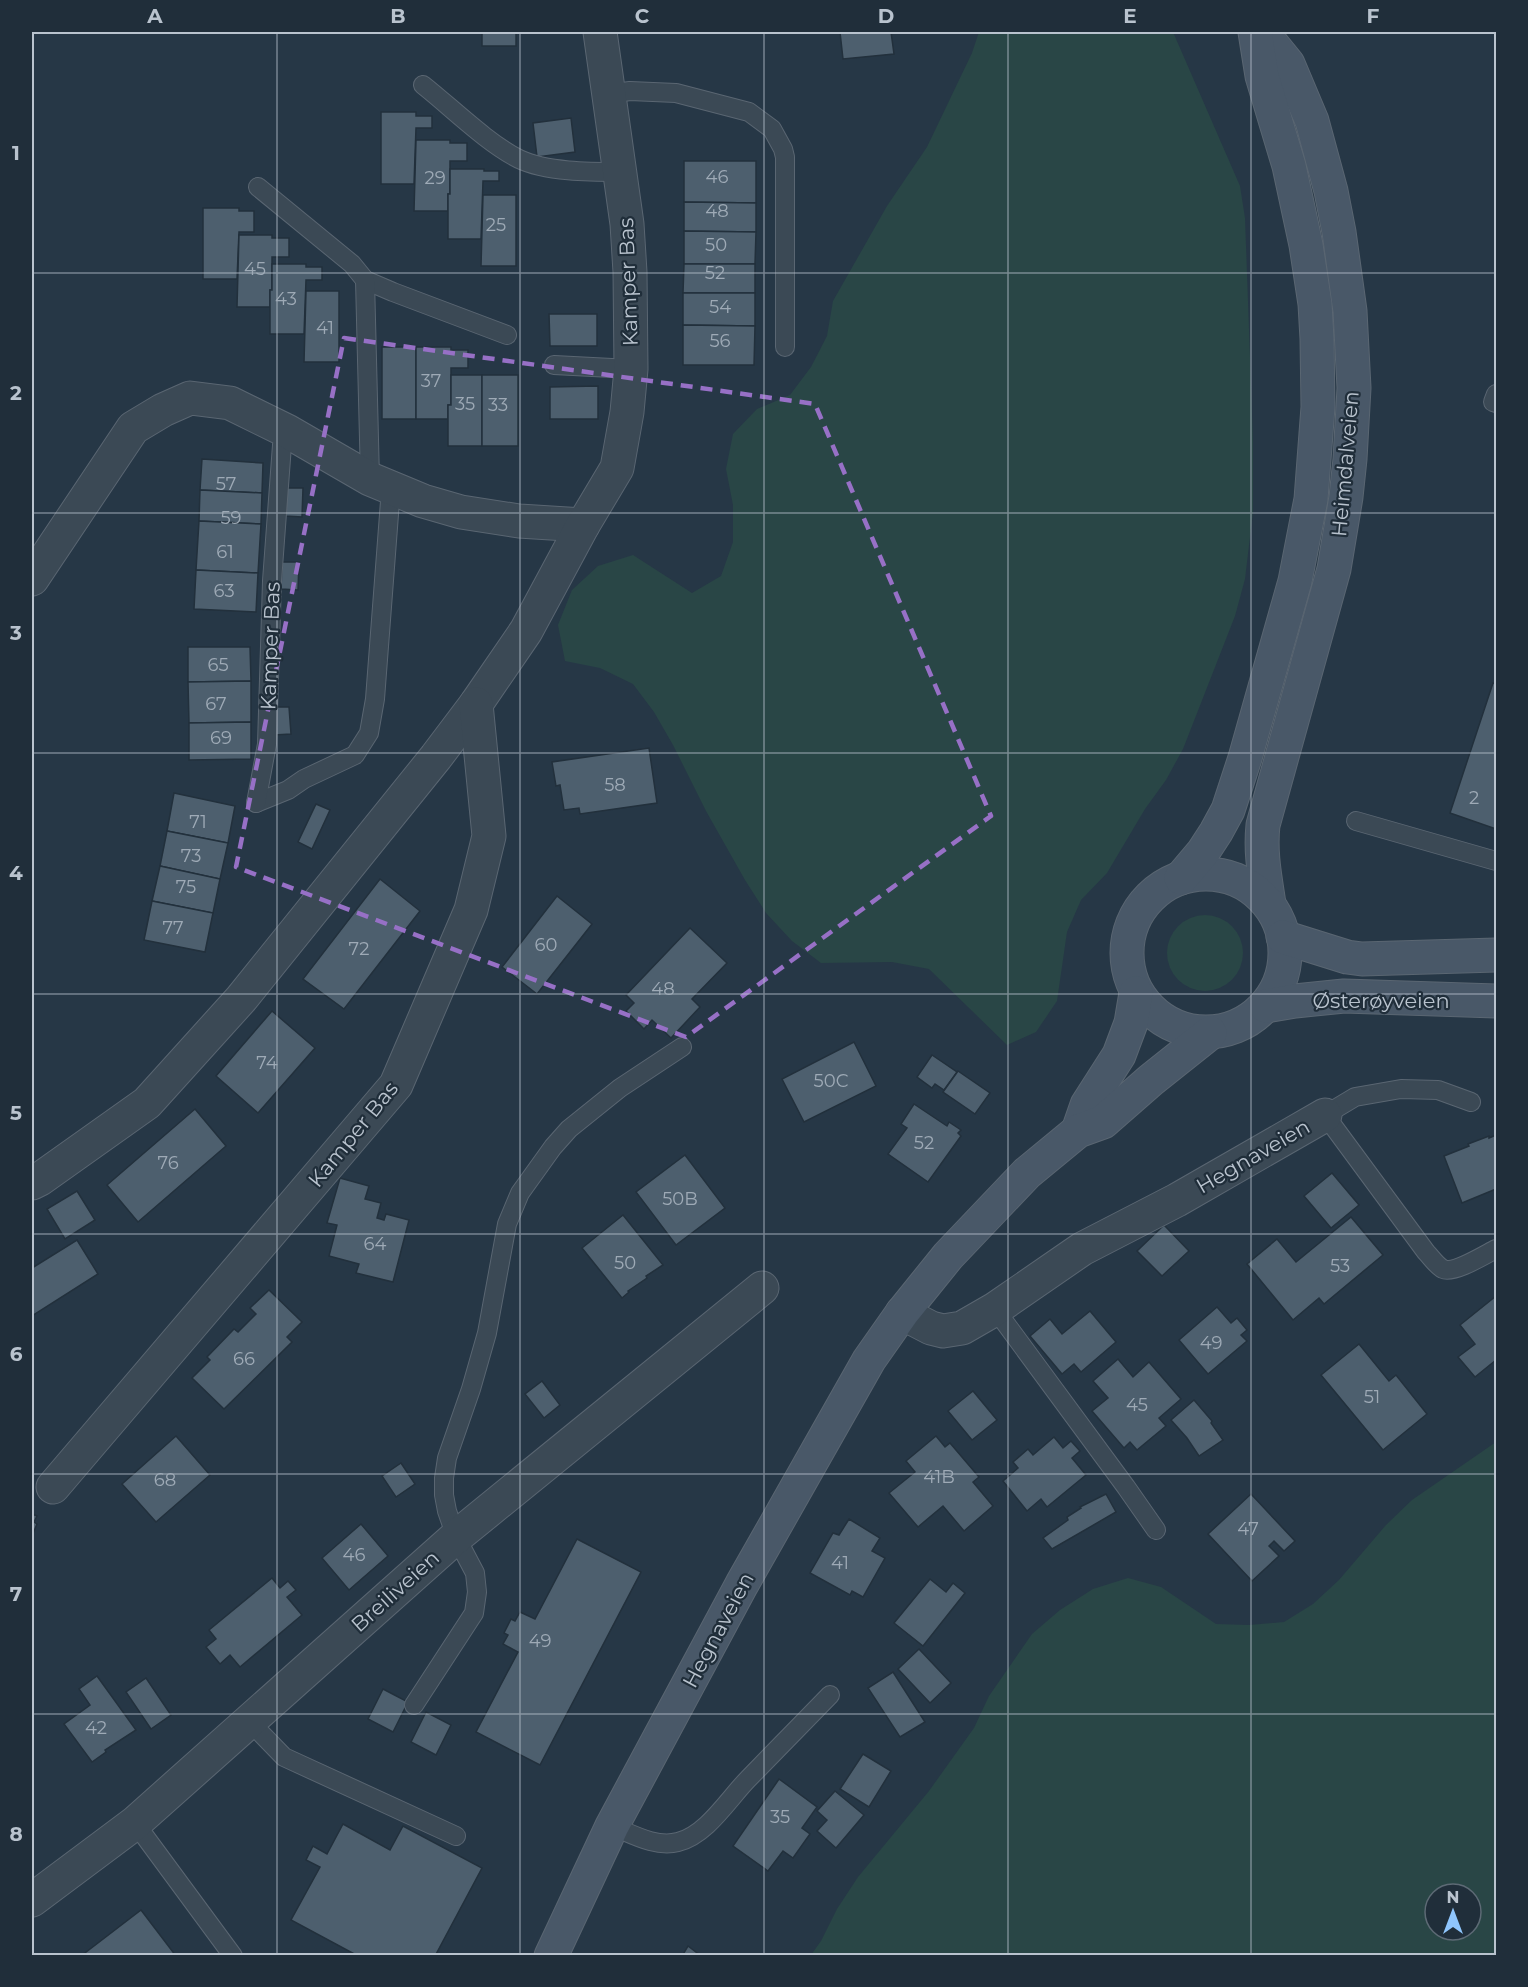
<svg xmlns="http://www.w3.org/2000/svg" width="1528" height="1987" font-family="Montserrat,sans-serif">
  <rect width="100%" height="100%" fill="#263746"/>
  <g fill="#294646" fill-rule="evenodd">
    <polygon points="979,32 1173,32 1240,186 1245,218 1253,441 1253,512 1245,579 1235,616 1183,749 1166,780 1145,809 1107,873 1081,900 1067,932 1057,1001 1036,1032 1007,1045 929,969 892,962 821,963 792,941 766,913 745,880 706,811 673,745 654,712 633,684 600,668 565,661 558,625 572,590 598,566 633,555 692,593 721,576 733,542 733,505 726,469 733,434 757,409 790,395 811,367 827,336 833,301 887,206 927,147 972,53"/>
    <circle cx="1205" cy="953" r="38"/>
    <path d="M1496,1442V1955H811L821,1941L837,1909L858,1877L929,1791L974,1728L989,1696L1032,1634L1060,1610L1093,1589L1128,1578L1161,1587L1216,1624L1249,1625L1284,1622L1313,1604L1339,1580L1386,1525L1412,1500ZM1435,1894H1471V1930H1435Z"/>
  </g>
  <g fill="#4d5f6e" stroke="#22303c" stroke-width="1.5">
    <rect x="482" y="32" width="34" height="14"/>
    <polygon points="840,32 891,32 894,54 843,59"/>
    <polygon points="381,112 416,112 416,116 432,116 432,128 416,128 414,184 381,184"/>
    <polygon points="571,118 575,152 537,157 533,123"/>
    <polygon points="416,140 450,140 450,143 467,143 467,161 450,161 450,194 448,194 448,211 414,211"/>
    <polygon points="684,161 756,161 756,203 684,202"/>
    <polygon points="450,169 484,169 484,171 499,171 499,181 483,181 481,239 448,239 448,194 450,194"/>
    <polygon points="483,195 516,195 516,266 481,266"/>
    <polygon points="684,202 756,203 756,232 684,231"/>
    <polygon points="203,208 239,208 239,211 254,211 254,232 239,232 237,279 203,279"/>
    <polygon points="684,231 756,232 755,264 684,264"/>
    <polygon points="239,235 272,235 272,238 289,238 289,257 272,257 272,290 270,290 270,307 237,307"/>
    <polygon points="272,264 306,264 306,267 322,267 322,280 306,280 304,334 270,334 270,290 272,290"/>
    <polygon points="684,264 755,264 755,293 683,293"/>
    <polygon points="306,291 339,291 339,362 304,362"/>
    <polygon points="683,293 755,293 755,326 683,325"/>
    <polygon points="549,314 597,314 597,346 550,346"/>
    <polygon points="683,325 755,326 754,365 683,365"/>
    <rect x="382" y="347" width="34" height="72"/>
    <polygon points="416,347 451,347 451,350 468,350 468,368 451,368 451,405 448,405 448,419 416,419"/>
    <polygon points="451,375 482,375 482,446 448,446 448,405 451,405"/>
    <rect x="482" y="375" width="36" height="71"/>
    <polygon points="598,386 598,419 550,419 550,387"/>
    <polygon points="202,459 263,463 262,493 200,490"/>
    <polygon points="286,488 303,488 302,517 285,516"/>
    <polygon points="200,490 262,493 261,524 199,521"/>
    <polygon points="199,521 261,524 258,573 196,570"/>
    <polygon points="282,562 299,562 298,590 281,589"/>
    <polygon points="196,570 258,573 256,612 194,609"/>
    <polygon points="188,647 250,647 251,681 188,682"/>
    <polygon points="251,681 251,722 189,723 188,682"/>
    <polygon points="1493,683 1496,684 1496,829 1450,813"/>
    <polygon points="272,707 289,707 291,734 274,735"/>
    <polygon points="251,722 251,759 189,760 189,723"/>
    <polygon points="649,748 657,803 580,814 579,808 564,810 560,785 556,786 552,762"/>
    <polygon points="174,793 235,806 228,843 167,831"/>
    <polygon points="316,804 330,810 312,849 298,842"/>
    <polygon points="167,831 228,843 220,879 160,866"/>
    <polygon points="160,866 220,879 213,913 152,901"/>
    <polygon points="380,879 420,911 344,1009 303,979"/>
    <polygon points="557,896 592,924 537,994 502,967"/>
    <polygon points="152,901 213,913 205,952 144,940"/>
    <polygon points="690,928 727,963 692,999 700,1007 671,1038 652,1020 644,1029 626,1011 634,1003 626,995"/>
    <polygon points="272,1011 315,1048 258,1113 216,1076"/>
    <polygon points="854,1042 876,1086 804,1122 782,1079"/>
    <polygon points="932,1055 957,1072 944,1090 935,1084 932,1088 917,1077"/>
    <polygon points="958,1071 990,1093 975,1114 943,1092"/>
    <polygon points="914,1104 947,1126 949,1122 961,1130 958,1133 961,1136 928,1182 888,1154 907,1128 901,1124"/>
    <polygon points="195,1109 226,1146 138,1222 107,1185"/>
    <polygon points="1496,1135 1496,1189 1462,1203 1444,1156 1469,1146 1468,1144 1489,1136 1489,1138"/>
    <polygon points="685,1155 725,1208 676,1245 636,1192"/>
    <polygon points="1332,1173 1359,1205 1331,1228 1304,1196"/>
    <polygon points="340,1178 369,1186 365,1199 381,1203 377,1218 384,1220 386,1214 409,1220 393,1282 356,1273 359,1264 329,1256 337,1225 327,1223"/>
    <polygon points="77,1191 95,1220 65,1239 47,1209"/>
    <polygon points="623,1215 663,1265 646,1276 647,1278 628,1291 629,1292 622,1298 582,1248"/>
    <polygon points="1351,1217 1383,1255 1324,1304 1319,1298 1293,1320 1247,1264 1277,1239 1296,1262"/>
    <polygon points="1164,1225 1189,1251 1162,1276 1137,1251"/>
    <polygon points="77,1240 98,1274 32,1316 32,1268"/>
    <polygon points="269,1290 302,1322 287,1337 292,1342 224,1409 192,1378 210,1360 207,1357 234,1329 238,1332 256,1314 250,1308"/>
    <polygon points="1496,1296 1496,1360 1475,1377 1458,1357 1475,1344 1460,1325"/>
    <polygon points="1217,1307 1231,1323 1237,1318 1247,1330 1241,1335 1247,1341 1208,1374 1179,1340"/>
    <polygon points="1090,1311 1116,1342 1081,1372 1074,1364 1062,1374 1030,1336 1050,1319 1062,1334"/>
    <polygon points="1359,1344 1389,1381 1396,1375 1427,1414 1383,1450 1321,1375"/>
    <polygon points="1118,1359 1133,1377 1149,1362 1181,1399 1159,1418 1166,1426 1137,1450 1130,1442 1124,1448 1092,1411 1108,1398 1093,1381"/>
    <polygon points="542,1381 560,1405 544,1418 525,1394"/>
    <polygon points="973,1391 997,1420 972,1440 948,1411"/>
    <polygon points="1194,1400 1212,1421 1211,1423 1223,1440 1199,1456 1187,1438 1171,1420"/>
    <polygon points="176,1436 210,1475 156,1522 122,1484"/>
    <polygon points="936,1436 945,1447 950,1443 979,1477 973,1482 993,1506 964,1531 943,1506 918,1527 889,1493 915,1472 906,1461"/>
    <polygon points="1054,1437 1063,1448 1071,1441 1080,1451 1072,1458 1086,1475 1047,1507 1041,1499 1027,1511 1003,1481 1018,1468 1013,1462 1028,1449 1033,1455"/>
    <polygon points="401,1463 415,1484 396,1497 382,1476"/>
    <polygon points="1106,1494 1116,1512 1052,1549 1043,1538 1068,1520 1067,1517 1081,1508 1080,1507"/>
    <polygon points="1251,1494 1295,1541 1284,1551 1274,1541 1269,1546 1279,1556 1252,1581 1208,1534"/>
    <polygon points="32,1514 37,1516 34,1522 37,1524 32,1536"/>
    <polygon points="849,1519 880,1538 872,1551 885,1558 863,1597 852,1591 850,1595 810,1573 833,1533 839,1535"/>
    <polygon points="361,1524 388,1556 349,1590 322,1558"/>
    <polygon points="577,1539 641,1572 540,1765 476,1732 518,1652 503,1644 508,1635 504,1633 511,1619 515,1621 520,1612 535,1619"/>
    <polygon points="272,1578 280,1588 288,1581 296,1590 287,1597 302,1615 240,1667 230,1655 220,1664 206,1647 216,1639 209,1630"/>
    <polygon points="930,1579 946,1592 953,1583 965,1593 923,1646 894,1623"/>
    <polygon points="919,1649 951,1683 930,1703 898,1669"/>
    <polygon points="893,1672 925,1722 900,1737 868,1688"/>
    <polygon points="97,1676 136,1730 105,1750 106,1752 92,1762 64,1724 90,1705 79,1689"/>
    <polygon points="146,1678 171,1715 151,1729 126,1692"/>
    <polygon points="383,1689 408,1702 393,1732 368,1719"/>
    <polygon points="426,1712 451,1725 436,1755 411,1742"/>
    <polygon points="863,1754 891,1771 869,1807 840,1789"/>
    <polygon points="779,1779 817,1807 802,1828 810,1834 793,1858 783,1851 768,1871 733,1846"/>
    <polygon points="835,1791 864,1815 836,1848 817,1831 827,1820 817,1811"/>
    <polygon points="343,1824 390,1850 403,1826 482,1868 435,1956 358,1956 291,1920 320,1867 306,1860 313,1846 327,1854"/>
    <polygon points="141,1910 176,1956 81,1956"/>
    <polygon points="688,1946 701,1956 682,1956"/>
  </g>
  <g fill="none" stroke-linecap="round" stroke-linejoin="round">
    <defs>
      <g id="lane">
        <path d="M423,85C451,107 487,143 519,159C546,172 590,172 620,172"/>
        <polyline points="608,94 630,91 676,93 749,112 772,129 783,149 785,157 785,347"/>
        <polyline points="258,187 352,264 365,280 393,292 507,335"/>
        <polyline points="365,280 370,479"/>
        <polyline points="554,365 631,369"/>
        <polyline points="1496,394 1493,402 1496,403"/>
        <polyline points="256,803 288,790 304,779 355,755 369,733 375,699 391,488"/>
        <polyline points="256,803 267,744 272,581 282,445 287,431"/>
        <polyline points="1356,821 1496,861"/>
        <path d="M1471,1102L1438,1090L1401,1089L1355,1097L1325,1115L1426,1252C1431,1257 1437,1266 1443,1269C1454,1274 1486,1254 1496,1249"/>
        <polyline points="995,1309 1126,1487 1156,1530"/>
        <polyline points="414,1705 474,1613 477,1592 475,1573 456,1537 447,1511 444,1495 444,1478 447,1458 471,1389 487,1333 507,1224 520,1193 553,1147 569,1129 620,1088 682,1047"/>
        <polyline points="249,1721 284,1757 456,1836"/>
        <polyline points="135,1823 233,1956"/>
        <path d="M612,1826C632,1834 656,1848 678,1842C707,1835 729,1798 749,1778C776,1750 803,1723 830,1695"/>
      </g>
      <g id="street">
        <polyline points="32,579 133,428 163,410 190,398 230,403 287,431 370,479 423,501 461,512 519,521 583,525"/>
        <polyline points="32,1183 40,1179 147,1103 241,999 436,757 476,704 526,631 583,525 617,468 627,412 631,369 630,272 627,224 600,32"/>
        <polyline points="902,1313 931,1328 943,1331 962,1328 995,1309 1082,1249 1177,1200 1325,1115"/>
        <polyline points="53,1487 396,1085 471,910 489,836 476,704"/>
        <polyline points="32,1900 135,1823 456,1537 762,1288"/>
      </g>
      <g id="secondary">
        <path d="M1262,32L1288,64L1312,121L1331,191L1339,232L1350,311L1354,388L1350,459L1346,497L1334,569L1263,825C1260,853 1265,877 1269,904"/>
        <circle cx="1206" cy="953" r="79"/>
        <polyline points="1181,878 1203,852 1216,832 1228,810 1245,758 1295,581 1311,499 1318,407 1317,339 1315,304 1306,245 1289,166 1262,76 1255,32"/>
        <polyline points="1283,937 1347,957 1362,959 1496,955"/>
        <polyline points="1266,1006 1295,1001 1344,996 1496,1001"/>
        <polyline points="1078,1131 1087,1105 1119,1055 1131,1023 1136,993"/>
        <polyline points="551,1956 612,1826 742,1584 869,1360 902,1313 948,1256 1027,1173 1078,1131 1103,1122 1151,1080 1210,1033"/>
      </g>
    </defs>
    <use href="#lane" stroke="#5a6672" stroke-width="20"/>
    <use href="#street" stroke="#5a6672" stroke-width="35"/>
    <use href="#secondary" stroke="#5a6672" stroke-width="35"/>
    <use href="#lane" stroke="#3b4955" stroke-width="18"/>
    <use href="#street" stroke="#3b4955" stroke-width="33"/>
    <use href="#secondary" stroke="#495868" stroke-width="33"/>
  </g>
  <path fill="none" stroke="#9770c6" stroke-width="4.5" stroke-dasharray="12 8" stroke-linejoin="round" d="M344,338L815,404L991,816L686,1037L236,867Z"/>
  <path fill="none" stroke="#b9c3ce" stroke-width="1.5" stroke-opacity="0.55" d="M277,32V1956M520,32V1956M764,32V1956M1008,32V1956M1251,32V1956M32,273H1496M32,513H1496M32,753H1496M32,994H1496M32,1234H1496M32,1474H1496M32,1714H1496"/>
  <g text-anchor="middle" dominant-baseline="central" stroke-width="4.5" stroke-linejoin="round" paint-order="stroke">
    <g font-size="18" fill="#9eaab6">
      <text x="717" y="177">46</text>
      <text x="435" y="178">29</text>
      <text x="717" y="211">48</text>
      <text x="496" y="225">25</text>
      <text x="716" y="245">50</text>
      <text x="255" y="269">45</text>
      <text x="715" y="273">52</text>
      <text x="286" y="299">43</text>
      <text x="720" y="307">54</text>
      <text x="325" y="328">41</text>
      <text x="720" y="341">56</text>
      <text x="431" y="381">37</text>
      <text x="465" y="404">35</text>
      <text x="498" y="405">33</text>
      <text x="226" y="484">57</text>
      <text x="231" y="518">59</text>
      <text x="225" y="552">61</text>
      <text x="224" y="591">63</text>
      <text x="218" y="665">65</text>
      <text x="216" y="704">67</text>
      <text x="221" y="738">69</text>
      <text x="615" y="785">58</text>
      <text x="1474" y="798">2</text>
      <text x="198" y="822">71</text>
      <text x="191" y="856">73</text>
      <text x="186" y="887">75</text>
      <text x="173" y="928">77</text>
      <text x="546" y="945">60</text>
      <text x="359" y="949">72</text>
      <text x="663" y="989">48</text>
      <text x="267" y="1063">74</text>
      <text x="831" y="1081">50C</text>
      <text x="924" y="1143">52</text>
      <text x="168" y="1163">76</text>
      <text x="680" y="1199">50B</text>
      <text x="375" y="1244">64</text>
      <text x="625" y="1263">50</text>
      <text x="1340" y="1266">53</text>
      <text x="1211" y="1343">49</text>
      <text x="244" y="1359">66</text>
      <text x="1372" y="1397">51</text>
      <text x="1137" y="1405">45</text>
      <text x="939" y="1477">41B</text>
      <text x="165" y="1480">68</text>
      <text x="1248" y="1529">47</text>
      <text x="354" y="1555">46</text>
      <text x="840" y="1563">41</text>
      <text x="540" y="1641">49</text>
      <text x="96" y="1728">42</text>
      <text x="780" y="1817">35</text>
    </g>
    <g font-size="21" fill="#b9c3ce" stroke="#202e3a">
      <text transform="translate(628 282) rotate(-92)">Kamper Bas</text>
      <text transform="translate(1345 464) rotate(-85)">Heimdalveien</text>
      <text transform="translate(270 646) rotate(-88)">Kamper Bas</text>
      <text x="1381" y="1000">Østerøyveien</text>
      <text transform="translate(353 1134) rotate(-51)">Kamper Bas</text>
      <text transform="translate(1253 1156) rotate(-30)">Hegnaveien</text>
      <text transform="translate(395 1591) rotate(-42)">Breiliveien</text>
      <text transform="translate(718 1630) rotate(-62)">Hegnaveien</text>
    </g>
  </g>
  <rect width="1528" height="1987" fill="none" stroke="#202e3a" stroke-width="66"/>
  <g transform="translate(1453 1912)"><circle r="28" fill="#202e3a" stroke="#5d6a75" stroke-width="1.5"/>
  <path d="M0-4.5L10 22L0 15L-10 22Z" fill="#8fc6fd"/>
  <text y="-9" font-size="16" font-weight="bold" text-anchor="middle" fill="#b9c3ce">N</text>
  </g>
  <rect x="33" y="33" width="1462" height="1921" fill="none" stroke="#b9c3ce" stroke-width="2"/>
  <g font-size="20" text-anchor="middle" font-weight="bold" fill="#b9c3ce">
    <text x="155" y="23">A</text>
    <text x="398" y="23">B</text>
    <text x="642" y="23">C</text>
    <text x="886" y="23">D</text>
    <text x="1130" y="23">E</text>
    <text x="1373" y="23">F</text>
    <text x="16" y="160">1</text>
    <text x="16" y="400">2</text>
    <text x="16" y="640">3</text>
    <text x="16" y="880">4</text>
    <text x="16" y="1120">5</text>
    <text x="16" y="1361">6</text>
    <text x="16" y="1601">7</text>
    <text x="16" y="1841">8</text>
  </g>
</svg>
